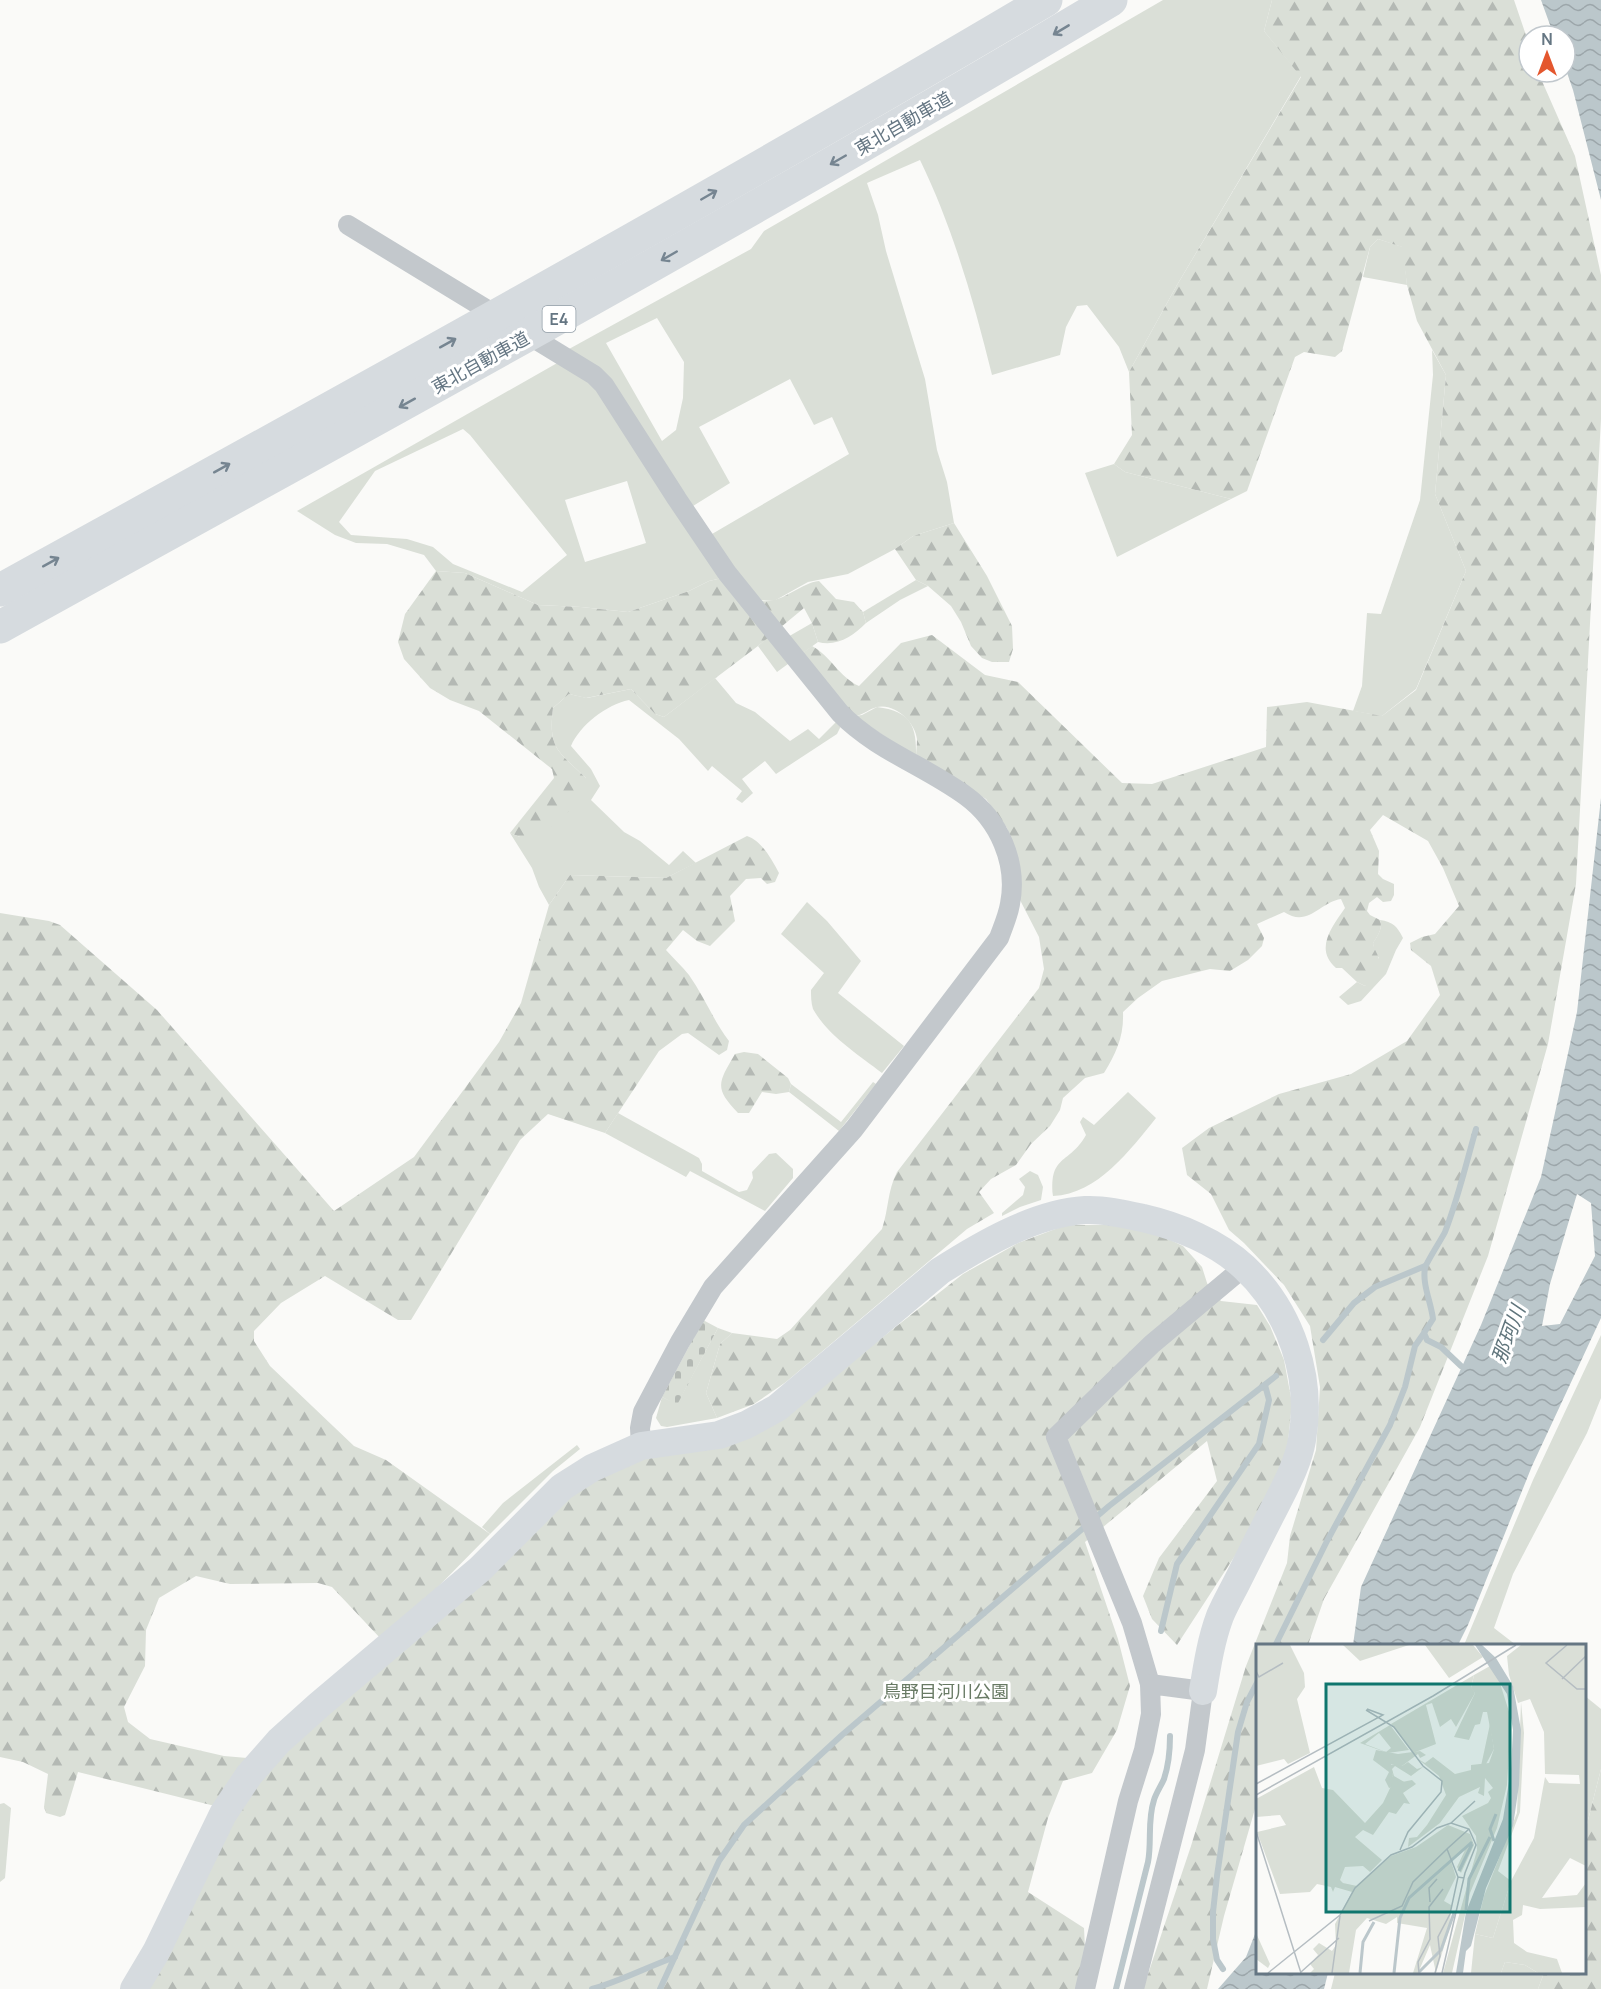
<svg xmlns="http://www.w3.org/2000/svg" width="1601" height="1989" font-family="Manrope,'Noto Sans JP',sans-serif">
  <defs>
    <pattern id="forest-firs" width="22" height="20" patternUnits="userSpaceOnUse" patternTransform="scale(1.5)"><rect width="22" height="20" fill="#dadfd7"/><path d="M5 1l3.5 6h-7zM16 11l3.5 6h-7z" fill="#b4b9b4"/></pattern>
    <pattern id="cemetery-stones" width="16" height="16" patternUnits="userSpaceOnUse" patternTransform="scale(1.5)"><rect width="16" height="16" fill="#dadfd7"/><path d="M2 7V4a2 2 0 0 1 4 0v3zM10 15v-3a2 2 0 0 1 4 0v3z" fill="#b4b9b4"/></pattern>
    <pattern id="water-waves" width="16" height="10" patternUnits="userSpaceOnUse" patternTransform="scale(1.5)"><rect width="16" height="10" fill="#bbc7cb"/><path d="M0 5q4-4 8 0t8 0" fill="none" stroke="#9ca6aa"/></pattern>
  </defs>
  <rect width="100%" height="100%" fill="#fafaf8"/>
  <g fill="#dadfd7" fill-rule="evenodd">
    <path d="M1163,0H1272L1264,31L1301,76L1177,285L1129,372L1119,347L1087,305L1077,306L1066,327L1060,355L992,375C974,302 953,228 920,160L867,183L878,215L886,251L925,379L937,450L947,482L954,523L913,536L895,549L848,574L808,582L774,601L758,600L569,349L751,249L764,231ZM657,318L684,362L683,398L676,430L662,441L606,343ZM790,379L814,425L832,417L849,454L712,534L693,506L730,483L699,427Z"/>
    <polygon points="1378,239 1403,247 1407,285 1363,277 1370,247"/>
    <polygon points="1432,350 1446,375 1435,494 1466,571 1416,689 1382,716 1353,711 1362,686 1367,613 1381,614 1420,500 1433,375"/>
    <path d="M559,362L595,384L722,578L709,581L689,591L628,612L581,607L538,605L465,573L436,571L424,555L387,544L356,543L335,535L297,511ZM463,429L470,435L567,555L522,592L453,564L433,547L407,539L351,535L339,522L375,471ZM627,481L646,543L585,562L565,500Z"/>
    <polygon points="1114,464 1125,472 1231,499 1117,557 1085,473"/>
    <polygon points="916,580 928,586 900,600 866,623 863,612"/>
    <polygon points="812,623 818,642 777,672 758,646 779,628 786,638"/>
    <path d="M715,678L736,703L755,712L790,741L808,729L819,739L838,720L841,726L837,734L776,774L765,761L742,779L753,793L742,803L736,799L742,791L712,766L708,771L679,739L629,700C606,705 580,725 571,746L591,769L600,786L591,800L624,832L640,841L669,865L683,851L696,863L666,878L570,875L549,905L539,887L532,868L510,833L520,837L586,778C558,751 548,749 553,708L569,694L587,698L631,689L655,714L664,717Z"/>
    <path d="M877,707C911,711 917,726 916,758L855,716L862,715Z"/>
    <path d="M807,902L827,921L861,961L838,993L904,1046L882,1073C859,1055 828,1036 813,1009C811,1003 811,996 811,990L824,973L781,934Z"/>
    <path d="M1380,920C1393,922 1397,926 1403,938L1396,950L1386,974L1361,1001L1348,1005L1339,997L1357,982L1365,986L1379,958L1374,951L1373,943C1378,935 1383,928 1380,920Z"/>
    <polygon points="873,1082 876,1084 839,1131 789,1092 791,1084 841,1122"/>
    <path d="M1128,1092L1156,1118C1130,1150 1098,1194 1053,1196C1049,1154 1069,1165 1086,1135L1080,1122L1083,1117L1094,1125Z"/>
    <polygon points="618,1113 699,1158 702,1164 702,1171 739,1192 747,1190 753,1178 752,1172 769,1154 776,1153 793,1169 793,1178 765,1211 690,1171 686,1177 605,1133"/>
    <polygon points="1030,1171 1038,1175 1043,1187 1041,1200 1020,1207 1002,1216 1002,1213 1023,1195 1025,1187 1019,1179"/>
    <polygon points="718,1328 732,1333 720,1344 706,1393 717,1418 667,1427 661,1426 656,1418 662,1397 677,1404"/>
    <polygon points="1601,1335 1601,1398 1587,1433 1513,1574 1494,1628 1516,1645 1464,1645 1533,1480"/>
    <polygon points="577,1445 580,1449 553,1471 490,1534 482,1527 503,1503"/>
    <polygon points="1585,1696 1601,1709 1601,1769 1585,1832"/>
    <polygon points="4,1803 11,1808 5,1878 0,1882 0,1804"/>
    <polygon points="1335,1973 1544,1973 1538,1989 1331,1989"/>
  </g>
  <g fill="url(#forest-firs)">
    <path d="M1272,0H1514L1529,44V72H1538L1575,156L1601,275V419L1576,884L1548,1044L1488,1256L1420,1427L1324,1599L1308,1645L1258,1646L1257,1802L1224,1916L1207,1989H1143L1191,1846L1246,1666L1287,1563L1290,1536L1316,1450L1320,1387L1310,1326L1284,1285L1244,1243L1229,1230L1211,1194L1187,1175L1182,1148L1209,1128L1279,1094L1351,1074L1407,1041L1440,995L1431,966L1411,950L1410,943L1422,937L1435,934L1459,906L1443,868L1428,841L1383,815L1370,830L1379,851L1378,874L1383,879L1394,884V895L1391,901L1383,902L1377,897L1369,903L1367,911L1370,915L1380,920C1383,928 1378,936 1373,943C1374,949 1376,951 1378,956C1383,968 1373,979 1365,986L1357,982L1342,968H1336C1314,949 1332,927 1345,908L1341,899C1320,902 1308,928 1284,912L1257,924L1264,938L1262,946L1248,960L1230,971L1210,969L1162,981L1138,998L1123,1012C1124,1037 1116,1053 1104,1073L1085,1078L1063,1098L1060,1110L1050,1126L1031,1144L1016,1165L991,1179L979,1192L994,1213L967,1229L786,1382L754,1404L717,1418L706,1393L720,1344L732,1333L777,1339L790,1330L882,1229C889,1208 887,1192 897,1172L1039,988L1044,969L1039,937L1020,900L1018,869L1007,828L986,799L916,758C916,752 917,745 917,739C915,722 895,703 877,707C869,709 863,715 855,716L797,657L812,646C831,656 839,677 859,686L901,643L932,635L985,675L1018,682L1122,783L1152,784L1266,747L1267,707L1307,702L1382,716L1416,690L1466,571L1435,494L1446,375L1417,321L1407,285L1402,247L1378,239L1370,247L1342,351L1335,357L1304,352L1295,357L1247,491L1231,499L1125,472L1114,464L1132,435L1129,372L1177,285L1301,77L1264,31Z"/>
    <polygon points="954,523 987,576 1012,626 1013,649 1009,662 992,662 982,658 971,646 961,622 951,606 928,586 916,580 895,549 913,536"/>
    <path d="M436,571L465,573L538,605L581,607L628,612L689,591L709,581L722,578C733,585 746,596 758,600C779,607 799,583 819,581L836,599L854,602L863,612L866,623C853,636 837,647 818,642L812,623L804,608L758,646L664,717L655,714L631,689L586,698L569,694L553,708C548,749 558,751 586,778L582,800L537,839L520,837L510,833L554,778L552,769L479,711L450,700L430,688L404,659L398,642L405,614Z"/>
    <path d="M747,836C762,841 772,860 779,873L775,882L767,884L761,878L746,879L730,896L735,921L710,946L697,941L683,930L666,950C673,958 682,966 689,975C704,996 713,1020 729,1041L727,1050L719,1055L688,1033L682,1034L659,1051L605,1133L548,1114L520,1140L411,1320H398L325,1276L281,1303L254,1331V1341L270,1366L354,1446L386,1460L490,1534L429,1596L381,1639L332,1587L318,1583L230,1584L196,1576L159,1598L146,1630L145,1666L124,1707L128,1722L150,1739L224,1756L271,1760L565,1498L622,1461L781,1417L963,1274L1018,1243L1066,1225H1115L1151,1231L1183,1246L1202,1267L1208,1286L1221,1301L1257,1305L1270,1326L1284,1360L1292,1403L1288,1442L1279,1481L1240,1548L1177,1645L1152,1619L1143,1596L1159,1558L1217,1481L1207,1441L1085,1542L1118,1639L1130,1686L1117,1730L1092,1773L1063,1781L1048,1818L1028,1892L1084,1928L1087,1989H146L231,1810L78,1772L65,1815L60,1817L46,1813L44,1807L48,1774L23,1762L0,1757V913L49,921L60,925L157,1010L334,1211L414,1157L499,1042L521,1003L549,905L570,875L666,878Z"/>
    <path d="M744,1052L758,1054L788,1078L791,1084L789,1092L776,1094L762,1092L749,1113H738C714,1088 718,1083 735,1054Z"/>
    <polygon points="1601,1769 1601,1989 1538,1989 1544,1973 1584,1972 1585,1832"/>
  </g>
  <polygon fill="url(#cemetery-stones)" points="703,1320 718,1328 677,1405 662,1397"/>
  <g fill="url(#water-waves)" fill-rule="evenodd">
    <polygon points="1541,0 1601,0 1601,200 1573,90 1565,67 1565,36 1554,36"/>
    <path d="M1601,798V1318L1532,1466L1468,1625L1458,1645H1353L1361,1587L1481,1325L1541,1177L1577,1012ZM1577,1194L1591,1203L1595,1256L1560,1324L1542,1326L1550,1284Z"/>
    <polygon points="1257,1929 1258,1972 1328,1973 1324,1989 1218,1989 1246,1957"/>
  </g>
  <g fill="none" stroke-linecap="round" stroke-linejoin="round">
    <g stroke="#bbc7cb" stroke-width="6">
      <polyline points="1323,1340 1354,1303 1375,1287 1425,1266"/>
      <path d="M1461,1366L1441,1347L1427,1340L1424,1333L1433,1319C1431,1302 1422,1284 1425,1268C1426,1263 1441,1240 1445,1232C1458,1199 1466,1164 1476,1129"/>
      <polyline points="1161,1631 1177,1564 1259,1444 1269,1400 1265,1385"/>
      <polyline points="1275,1646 1327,1541 1390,1425 1405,1387 1415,1346 1424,1333"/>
      <polyline points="1223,1969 1217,1960 1213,1939 1213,1912 1217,1876 1238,1732 1247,1702 1258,1681"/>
      <path d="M592,1989C621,1981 647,1967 675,1957"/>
      <polyline points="660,1989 719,1861 744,1825 842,1735 1109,1506 1276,1376"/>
      <path d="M1116,1989L1148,1862C1152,1842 1147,1821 1154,1800C1156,1793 1161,1786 1164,1779C1169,1764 1170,1751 1170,1736"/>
    </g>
    <g stroke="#c3c8cc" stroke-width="20">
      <path d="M348,225L594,375L604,385L677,499L727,573L840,713C876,750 925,766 966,796C999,820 1018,863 1010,904C1008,916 1003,927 999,938L854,1129L713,1287L680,1342L643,1412L640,1428L641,1446"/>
      <polyline points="1150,1684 1132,1623 1056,1437 1152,1344 1244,1267"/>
      <polyline points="1085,1989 1128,1801 1144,1750 1151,1714 1150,1684 1203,1691 1195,1750 1134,1989"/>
    </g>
    <path stroke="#d6dbdf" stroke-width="28" d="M134,1989L156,1952L223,1814L249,1775L279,1741L319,1705L480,1569L562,1487L592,1468L641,1446L719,1435L746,1425L777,1408L940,1271C981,1245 1035,1213 1085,1210C1103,1209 1125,1214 1143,1218C1178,1226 1217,1242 1244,1267C1291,1311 1313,1377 1302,1440C1298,1463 1287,1483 1277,1503C1264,1528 1251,1554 1238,1580C1232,1592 1225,1604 1220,1616C1211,1640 1207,1666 1203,1691"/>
    <g stroke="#d6dbdf" stroke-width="33">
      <path d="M0,590C351,397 702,204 1046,0"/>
      <path d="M0,627C372,421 746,218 1111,0"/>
    </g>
  </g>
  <defs><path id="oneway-shaft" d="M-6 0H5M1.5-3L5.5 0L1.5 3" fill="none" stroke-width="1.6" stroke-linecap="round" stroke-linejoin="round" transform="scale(1.5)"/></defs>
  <g stroke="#768591">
    <use href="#oneway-shaft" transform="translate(1061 30) rotate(149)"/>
    <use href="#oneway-shaft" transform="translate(838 160) rotate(150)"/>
    <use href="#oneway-shaft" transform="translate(709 195) rotate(-30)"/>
    <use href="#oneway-shaft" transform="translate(669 256) rotate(150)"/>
    <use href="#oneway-shaft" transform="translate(448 343) rotate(-29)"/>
    <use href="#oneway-shaft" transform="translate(407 403) rotate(151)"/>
    <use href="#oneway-shaft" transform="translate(222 468) rotate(-29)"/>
    <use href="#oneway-shaft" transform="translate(51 562) rotate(-29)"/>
  </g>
  <g text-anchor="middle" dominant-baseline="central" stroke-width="6" stroke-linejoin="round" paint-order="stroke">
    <rect fill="#fff" stroke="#939fa8" stroke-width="1.5" x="542.5" y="306" width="33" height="26" rx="4.5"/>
    <g font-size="16" font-weight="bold" fill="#657683">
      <text x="559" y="319">E4</text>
    </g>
    <g font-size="18" fill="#657683" stroke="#fff">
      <text transform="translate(903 123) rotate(-30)">東北自動車道</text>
      <text transform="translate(480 362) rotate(-29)">東北自動車道</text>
    </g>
    <g font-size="18" fill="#687a64" stroke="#fff">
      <text x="946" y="1691">鳥野目河川公園</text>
    </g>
    <g font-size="20" font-style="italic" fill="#60757c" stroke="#fff">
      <text transform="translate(1508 1334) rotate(-70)">那珂川</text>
    </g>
  </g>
  <g transform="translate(1256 1644)">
    <rect width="330" height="330" fill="#fafaf8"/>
    <path d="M218,31L215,43L219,49L200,83L195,75L184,83L176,59L170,61L180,100L157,109L135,80ZM265,58L268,89L264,168L242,227L255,237L237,294L219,290L228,252L261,169ZM234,80L238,105L229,122H225ZM134,81L153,106L132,109L104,99ZM123,89L135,104L130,108L109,100ZM152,118L161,125L167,123L155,132L139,122L136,125L138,132L150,139L133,144L129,136L137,132L134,121L143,119L146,122ZM249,318L269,321L282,329H245Z" fill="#dadfd7" fill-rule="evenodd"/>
    <path d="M0,1H34L48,29L49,43L41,55L54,109L32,120L28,115L0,122ZM87,1H153L104,17ZM169,1H217L227,13L193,34ZM265,1H330V222L314,214L286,254L321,251L330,239V263L284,265L267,261L266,271L257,276L258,299L271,308L301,315L306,329H282L269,321L249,318L245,329H215L219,290L237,294L255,237L278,194L289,133L293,139L324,140L323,131L289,130L288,88L274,55L262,59L253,31L251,12ZM234,22L243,36L255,74L251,141L241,184L214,249L196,329H187L221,206L220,192L206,172L232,159L235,154L232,148L237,144L229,134L228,152L222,149L224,143L203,153L184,179L152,203L153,194L161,193L171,181L190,151L183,132L162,115L169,119L177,113L199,130L215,126V121L233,119L238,105L231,68H227L224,80L219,81L213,96L198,93L219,49L215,44L218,31ZM120,106L142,110L164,107L170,111L164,114L162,110L146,122L135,120L137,132L132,136H129L133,128L117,116ZM58,123L66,144L77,146L109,179L127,159L136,140L156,136L160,140L147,149L154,160L148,159L140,170L133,168L117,191L107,186L99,193L126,216L114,228L107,222L89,223L84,236L87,239L101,242L135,212L160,203L192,181L214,190L218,201L205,229L201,223L209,206L195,217L200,233L188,257L195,261L194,283L180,329L174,301L162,329H157L171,284L141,279V273L130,280L111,274L100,286L93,329H54L58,325L54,320L62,311L57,305L63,299L76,307L80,301L79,280L96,248L79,243L77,248L75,243L61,240L54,248L24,250L1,188L30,181L24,171L0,173V155ZM0,289L14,320L12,324L0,315Z" fill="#dadfd7"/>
    <path d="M219,1H226L240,14L257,42L265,86L263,141L257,182L230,244L215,302L210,307L207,329H200L210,268L247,175L255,125L257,86L251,50Z" fill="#bbc7cb"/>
    <path fill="none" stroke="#bbc7cb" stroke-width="3" d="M238,197L234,185L240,170M203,227L216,200M210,266L213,235L234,193M163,328L185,306L198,269M104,329L107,298L118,278M138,329L144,274L153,254L216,198"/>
    <path fill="none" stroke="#b5bdc2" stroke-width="1.5" d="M311,1L290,19L321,45H330M0,27L3,33L27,19M306,35L330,12M110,66L138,83L167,122L186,137L185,148L152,188L144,206M0,140L127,71L111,65M0,151L177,52L260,1M195,179L219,157M0,187L45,329M202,233L191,205L213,185M174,258L173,244L181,235M113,277L146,262L157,238L191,205M45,328L83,294M12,329L84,271L99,244L135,211L156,203L181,184L195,179L213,185L220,201L209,229L186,329M76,329L84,272M163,329L162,318L174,295L173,263L187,245M179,329L184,312L182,293L194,270L202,233L208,234"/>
    <path fill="#0f766e" fill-opacity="0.15" stroke="#0f766e" stroke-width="3" d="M70,40H254V268H70Z"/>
    <rect width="330" height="330" fill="none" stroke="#657683" stroke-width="3"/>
  </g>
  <g transform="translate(1547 54)"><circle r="28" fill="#ffffff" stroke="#c1c8cd" stroke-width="1.5"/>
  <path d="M0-4.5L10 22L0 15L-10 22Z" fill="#e4572e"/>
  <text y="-9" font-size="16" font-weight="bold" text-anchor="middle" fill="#657683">N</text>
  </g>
</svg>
